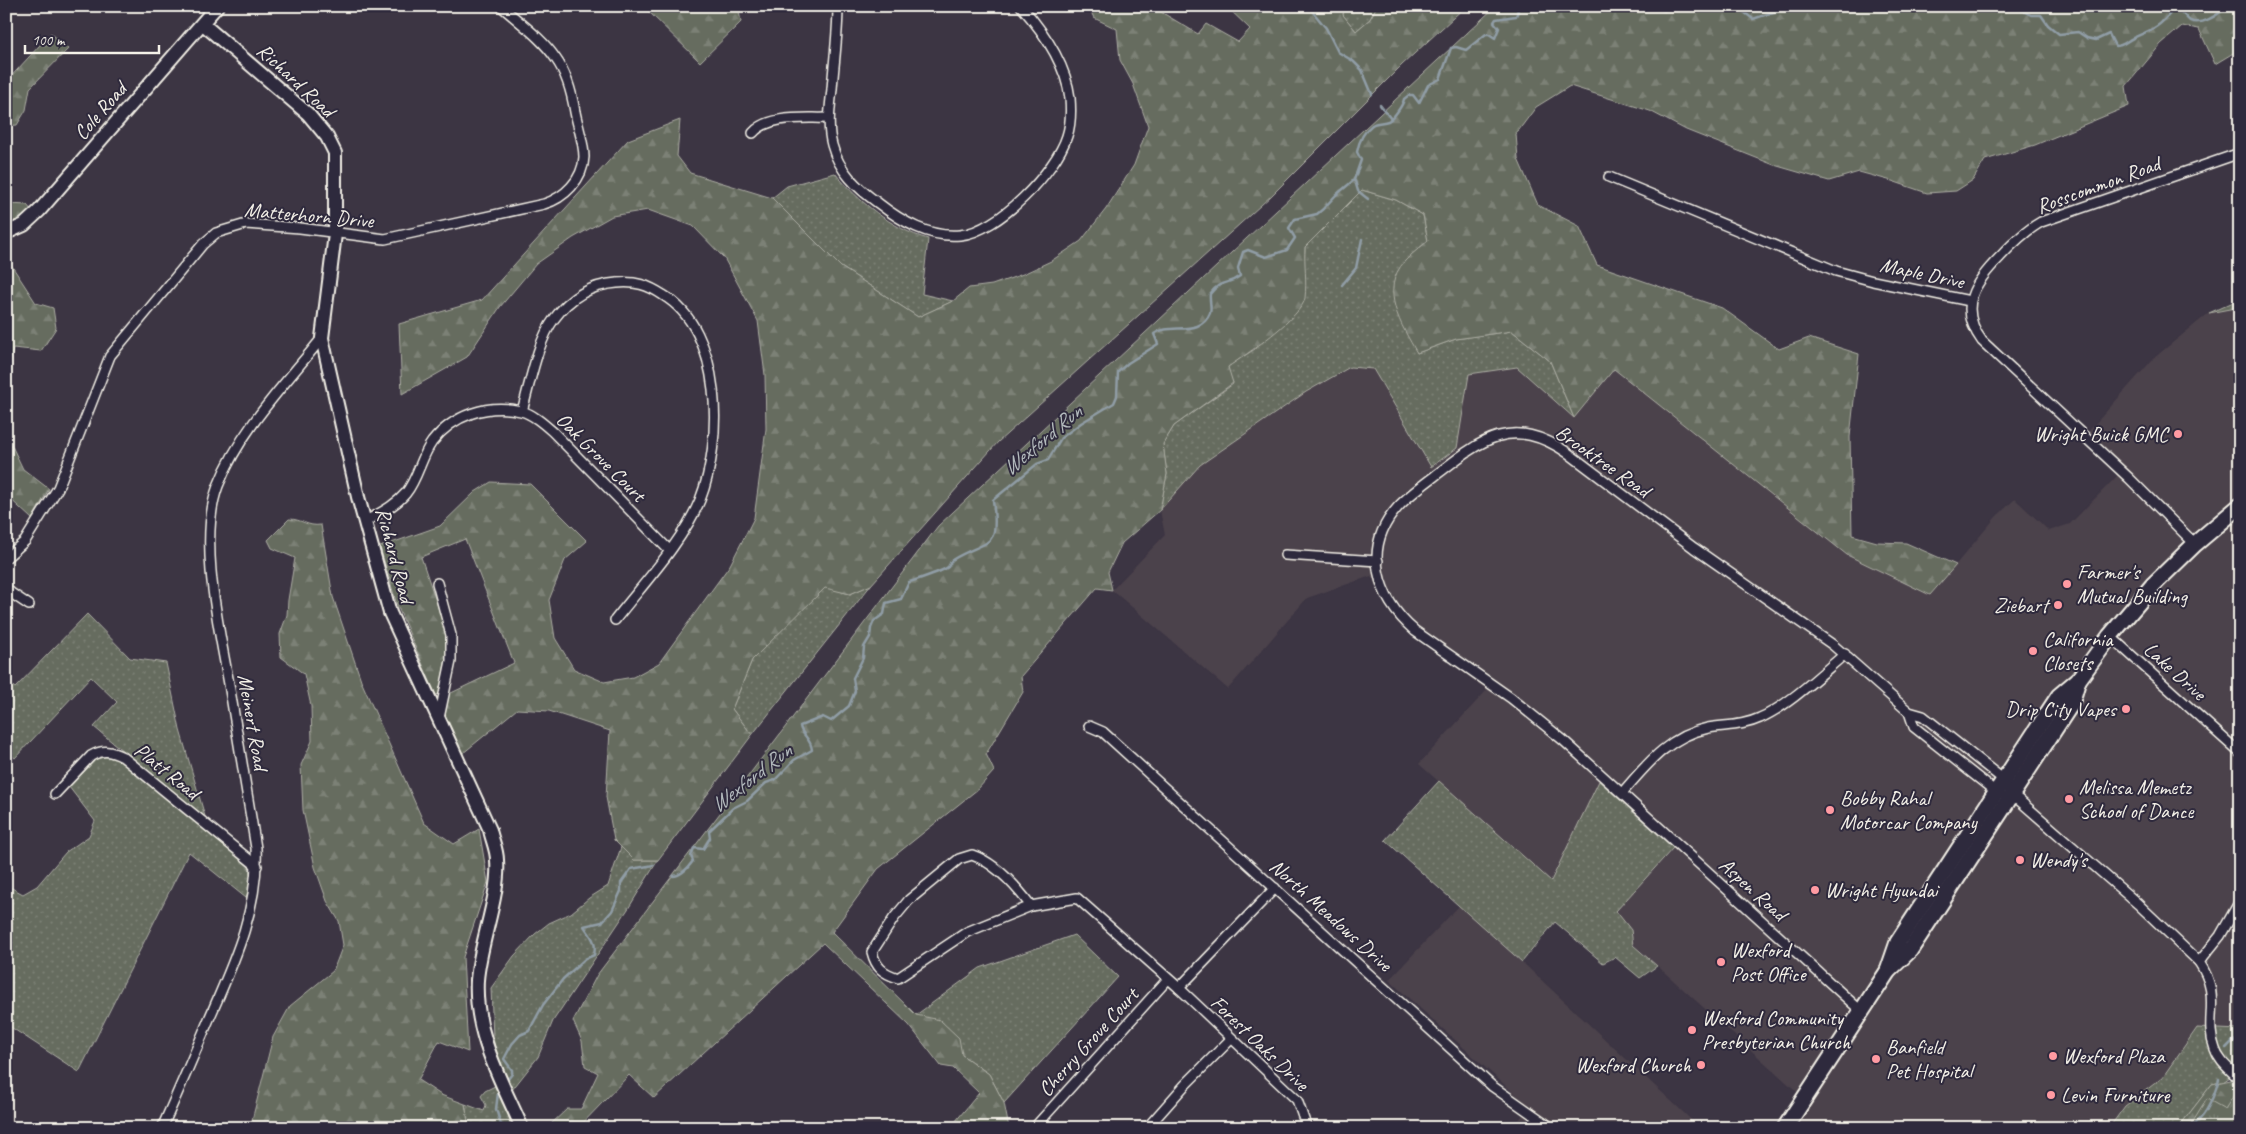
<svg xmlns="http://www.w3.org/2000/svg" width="2246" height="1134" font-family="Caveat,sans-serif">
  <defs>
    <pattern id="grass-dots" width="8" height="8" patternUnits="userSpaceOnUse" patternTransform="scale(1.25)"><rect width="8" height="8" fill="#666c5f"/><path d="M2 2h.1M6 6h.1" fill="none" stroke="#7c8176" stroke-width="1.8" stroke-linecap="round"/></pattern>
    <pattern id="forest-firs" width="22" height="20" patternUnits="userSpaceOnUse" patternTransform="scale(1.25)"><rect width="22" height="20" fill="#666c5f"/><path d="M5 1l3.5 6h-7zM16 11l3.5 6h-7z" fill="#7c8176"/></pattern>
    <pattern id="park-tufts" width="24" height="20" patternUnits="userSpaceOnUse" patternTransform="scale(1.25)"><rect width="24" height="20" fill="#666c5f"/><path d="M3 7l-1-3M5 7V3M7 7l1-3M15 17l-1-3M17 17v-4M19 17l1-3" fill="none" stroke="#7c8176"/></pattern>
  </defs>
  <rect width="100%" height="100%" fill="#3c3543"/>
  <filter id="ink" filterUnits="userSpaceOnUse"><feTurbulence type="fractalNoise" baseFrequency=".02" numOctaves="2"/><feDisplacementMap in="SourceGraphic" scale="10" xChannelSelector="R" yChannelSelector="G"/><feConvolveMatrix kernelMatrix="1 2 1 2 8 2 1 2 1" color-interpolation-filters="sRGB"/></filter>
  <g filter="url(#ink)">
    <g fill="#4c424b">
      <polygon points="2240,307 2240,1030 2197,1028 2162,1078 2125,1106 2109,1128 1785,1128 1804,1098 1633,944 1631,930 1616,911 1673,849 1551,881 1419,764 1487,690 1397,623 1371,576 1307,598 1228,689 1112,590 1165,535 1160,510 1200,465 1306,392 1350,367 1373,369 1431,467 1457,448 1468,374 1517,367 1574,418 1614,369 1847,555 1930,595 1996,517 2015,499 2049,531 2070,524 2125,468 2088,432 2154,358 2209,313"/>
      <polygon points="1459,906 1522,962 1700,1128 1513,1128 1529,1107 1389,980"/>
    </g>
    <g fill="url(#grass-dots)" stroke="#adaea4">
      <polygon points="1344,6 1377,6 1370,19 1356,31 1343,15"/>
      <path d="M835,173C858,201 892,229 928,239L922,294L953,301L918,317L841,267L772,198L787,186Z"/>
      <polygon points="1362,190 1396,200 1423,215 1428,240 1404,262 1417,353 1456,339 1512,331 1550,361 1574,418 1517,367 1469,374 1457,448 1431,467 1373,369 1350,367 1306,392 1200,465 1160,510 1167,474 1163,444 1174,426 1233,384 1227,367 1255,349 1304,267 1305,247"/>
      <polygon points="871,585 752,735 732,709 752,660 825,587 850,594"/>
      <polygon points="87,614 130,658 166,663 180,730 206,820 94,727 117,702 91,677 15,758 6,752 6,681 15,688"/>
      <polygon points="111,756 125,761 249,867 251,880 246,898 189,852 79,1072 6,1024 6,885 23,894 37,886 66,852 89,836 95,821 69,787 97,758"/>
      <polygon points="1439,781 1551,881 1599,781 1673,848 1616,911 1631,930 1633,945 1657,966 1640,978 1615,957 1603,963 1555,922 1522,962 1385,840"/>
      <polygon points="621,847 634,860 658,860 628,909 553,1021 538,1057 512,1090 497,1056 493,1038 491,988 514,956 535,934 549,923 571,913 589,898 608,886"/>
      <polygon points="1074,935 1118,977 1004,1103 989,1074 962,1055 916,1015 980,968"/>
      <polygon points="2197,1028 2240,1030 2240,1070 2223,1082 2212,1084 2178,1128 2109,1128 2125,1106 2162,1078"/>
      <polygon points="495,1086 507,1107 511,1128 469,1128 465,1104 484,1111 486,1105 481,1096 485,1091"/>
    </g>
    <g fill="url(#forest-firs)" stroke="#adaea4">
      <polygon points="643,6 738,6 741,22 700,62"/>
      <polygon points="1088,6 1151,6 1198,34 1206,24 1238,42 1250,29 1226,6 1344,6 1343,15 1356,31 1370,19 1377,6 1466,6 1402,65 1271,196 998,442 871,585 850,594 825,588 752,660 732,709 752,735 658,860 634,860 614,840 606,797 610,731 549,711 517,709 462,754 444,719 449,694 514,663 465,539 421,557 447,634 446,659 439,694 436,695 397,605 380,547 440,526 475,492 491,482 530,484 587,541 565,560 549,600 555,638 574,669 604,682 633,677 659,663 730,565 754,518 766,429 765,375 758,321 724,258 693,226 648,210 612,216 573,238 536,264 500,307 467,357 402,394 399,324 482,300 628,140 680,120 677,156 690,173 772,198 841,267 918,317 953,301 969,288 992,285 1023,274 1051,261 1081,241 1106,209 1134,165 1148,126 1133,84 1120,60 1117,29 1094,18"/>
      <path d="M1496,6H2075L2080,9H2146L2149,6H2240V49L2215,64L2199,29L2182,26L2161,44L2126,86L2129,106L2035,145L1985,160L1973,180L1956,191L1927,193L1892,181L1859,172L1829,181L1774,165L1686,130L1650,111L1570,86L1536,107L1516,134L1518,159L1538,205L1579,226L1597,265L1722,308L1779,349L1809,338L1859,354L1850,437L1852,535L1877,542L1906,543L1956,565L1930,595L1847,555L1614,369L1574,418L1550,361L1512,331L1456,339L1417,353C1402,326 1378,290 1405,261C1411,254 1421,247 1428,241L1423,215L1396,200L1362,190L1305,247C1304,264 1307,281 1305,298C1303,316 1244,356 1228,367L1233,383L1174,426L1163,444L1167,474L1160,510L1122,543L1108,572L1112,590L1097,588L1021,676L1023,692L986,754L994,771L978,789L878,869L832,932L916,1015L940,1020L959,1038L962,1055L989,1074L1004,1103L1009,1128H950L979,1093L953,1068L941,1066L909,1025L823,943L654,1098L629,1075L578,1128H550V1125L567,1109H581L598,1073L585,1066L582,1041L573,1021L597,975L938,526Z"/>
      <polygon points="51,33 68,49 30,88 26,110 17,125 6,126 6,82"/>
      <polygon points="9,204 27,205 32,211 6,228 6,205"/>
      <polygon points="6,257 36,303 53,308 56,328 41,351 13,348 6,387"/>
      <polygon points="2240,299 2240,307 2209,313"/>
      <polygon points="6,415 10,442 23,469 49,489 32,519 6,495"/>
      <path d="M289,519C302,519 307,527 321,525L333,597L362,683L424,823L454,844L479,829L488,882L463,957L468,1052L439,1041L418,1080L441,1095L465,1104L469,1128H250L273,1037L290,1006L333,971L343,945L339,921L327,901L315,867L303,810L301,765L312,741L311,706L304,674L281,657L280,634L287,615L288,600L295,558L272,548L268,540Z"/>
      <polygon points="2240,1078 2240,1128 2178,1128 2212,1084"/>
    </g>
    <polygon fill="url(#park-tufts)" stroke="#adaea4" points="2240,1086 2240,1128 2189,1128 2207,1099 2225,1109"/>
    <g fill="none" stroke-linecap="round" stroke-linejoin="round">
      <g stroke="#909da6" stroke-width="2.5">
        <polyline points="1308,6 1326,28 1338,52 1353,61 1362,70 1372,94"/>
        <polyline points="1654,6 1664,11 1673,6"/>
        <polyline points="1736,6 1753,19 1791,6"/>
        <path d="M2013,6L2031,15H2041L2048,25L2059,34L2078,32L2087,38L2096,40L2109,34L2115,46C2124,46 2126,41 2133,38C2151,30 2159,28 2172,11L2179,10C2183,13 2186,18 2190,21C2202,26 2218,15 2226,7L2240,8"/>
        <polyline points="1380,105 1391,119"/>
        <polyline points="1355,181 1358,191 1368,199"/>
        <polyline points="1342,285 1356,268 1362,239"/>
        <path d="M673,876C681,876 688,868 693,861L691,856L694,848L703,849L710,838L709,831L733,808L747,801L766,783L775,780L794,760L812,750C811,738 801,735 800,726L823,717L831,721L849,706L855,691L853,678L863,658L864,647L870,637L871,628L874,621L884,614L886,603L901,599L909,582C914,581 945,570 948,567C949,566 951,561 952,560C988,538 1000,552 993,500L1037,464L1048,460L1061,438L1081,423L1114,403L1117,396L1118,372L1128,363L1158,344L1154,334C1170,322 1200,338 1210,313C1212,308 1209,300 1210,294C1221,279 1227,286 1240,276L1238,268L1243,252L1248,250L1266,257L1287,250L1295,238L1289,228L1295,219L1317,214L1323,209L1336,195L1354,180L1361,160L1357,152C1359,141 1364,131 1372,125C1376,122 1383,123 1388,121C1393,119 1403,105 1404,99L1409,95H1413L1419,103L1428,85L1440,79L1451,48L1456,47L1466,50L1486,34H1489L1495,38L1499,28L1494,22L1496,19L1516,16L1518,11L1515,6"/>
        <polyline points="2226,1048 2233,1041 2240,1040"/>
        <path d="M508,1079L512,1074V1070L504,1059L512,1044L520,1035L529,1031L543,1005L563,979L585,959L594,955C597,941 591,937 584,926L602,922L612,911L621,891V883L631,869L654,865"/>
        <polyline points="498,1093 496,1109 502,1128"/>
        <path d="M2190,1128C2206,1118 2214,1097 2219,1079"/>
      </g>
      <defs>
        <g id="street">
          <path d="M838,6C838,34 834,62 832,89C830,108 827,127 832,145C839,171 857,188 878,203C901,221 929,238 960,235C998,232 1056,171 1067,136C1071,124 1071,110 1070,98C1066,65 1043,31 1021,6"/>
          <path d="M753,133C770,114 805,119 829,118"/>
          <polyline points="1609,177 1836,271 1873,281 1970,301"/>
          <path d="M522,411C530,384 537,342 554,319C570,297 590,285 617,283C635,281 648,285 663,295C724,331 723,442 700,500C682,543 643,584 615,620"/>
          <path d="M366,521C380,513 395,506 406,493C418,478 421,457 432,442C453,415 487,403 521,411C533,414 544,424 553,432L669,550"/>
          <path d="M2195,544L2129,478L1982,341C1957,307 1975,282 2000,257C2013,243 2025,231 2041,222L2240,153"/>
          <polyline points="1285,555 1378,561"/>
          <path d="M6,558L25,541L58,488L110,356L203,244L216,233L246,224L300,228L385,239L544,204C564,198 583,180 584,157C584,143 578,127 575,112C572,94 567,74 556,59C542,38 520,23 501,6"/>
          <polyline points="437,583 451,635 451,661 439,718"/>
          <polyline points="6,588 11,593 29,605"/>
          <polyline points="2110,636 2240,753"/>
          <polyline points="1909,712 1914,727 1996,792 2000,793"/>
          <polyline points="1089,726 1103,732 1492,1086 1552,1128"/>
          <path d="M1622,793C1647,764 1669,736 1708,728C1726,725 1743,726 1760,718C1788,706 1821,674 1845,654"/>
          <path d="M55,794L91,756C103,749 111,751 123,757L257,866"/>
          <path d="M972,855C996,863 1016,886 1031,906L967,932L898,978C883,973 876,968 872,952L894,918L909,900L959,859Z"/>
          <polyline points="1031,906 1077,898 1179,988 1297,1100 1307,1128"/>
          <polyline points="2199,962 2220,936 2240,901"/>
          <polyline points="1179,988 1275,888"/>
          <path d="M1861,1011L1563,740L1511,698L1415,631C1377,598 1361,548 1398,507C1409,495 1423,485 1436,475C1482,439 1512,415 1568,453L1694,548L1833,645L1909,712L1923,716L2004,780L2012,794L2138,904L2199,962C2223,998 2203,1017 2215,1049C2219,1062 2231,1070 2240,1080"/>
          <path d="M162,1128C178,1092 194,1055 209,1019C233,964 259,909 256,848C247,793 238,738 229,684C219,628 198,539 218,486C240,430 285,384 322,338"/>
          <polyline points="1034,1128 1168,979"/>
          <polyline points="1147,1128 1185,1085 1231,1039"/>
        </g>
        <g id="secondary">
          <path d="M203,24L308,114L327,137L335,153V234L322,338L358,497L390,613L490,830C492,840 497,850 497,860C500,896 480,942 477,980C474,1034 501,1080 522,1128"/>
          <polyline points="6,233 24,225 39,211 217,6"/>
        </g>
        <g id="highway">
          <polyline points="1888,971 1898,942 2059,696 2078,680 2110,636 2154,584 2195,544 2240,506"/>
          <polyline points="1785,1128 1888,971 1910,950 2071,704 2078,680"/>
        </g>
      </defs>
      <use href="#street" stroke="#f4f1e8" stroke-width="12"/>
      <use href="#secondary" stroke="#f4f1e8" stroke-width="16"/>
      <use href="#highway" stroke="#f4f1e8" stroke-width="19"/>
      <use href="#street" stroke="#2f2a3d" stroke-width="9"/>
      <use href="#secondary" stroke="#2f2a3d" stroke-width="12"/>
      <use href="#highway" stroke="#2f2a3d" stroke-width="15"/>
    </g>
  </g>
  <g fill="#ff9aa2" stroke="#2f2a3d" stroke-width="2">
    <circle cx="2178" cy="434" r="5"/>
    <circle cx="2067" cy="584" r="5"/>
    <circle cx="2058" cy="605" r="5"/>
    <circle cx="2033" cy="651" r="5"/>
    <circle cx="2126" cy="709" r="5"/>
    <circle cx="2069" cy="799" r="5"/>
    <circle cx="1830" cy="810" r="5"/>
    <circle cx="2020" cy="860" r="5"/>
    <circle cx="1815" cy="890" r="5"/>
    <circle cx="1721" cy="962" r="5"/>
    <circle cx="1692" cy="1030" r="5"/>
    <circle cx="2053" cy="1056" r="5"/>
    <circle cx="1876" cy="1059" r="5"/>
    <circle cx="1701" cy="1065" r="5"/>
    <circle cx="2051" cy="1095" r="5"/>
  </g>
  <g text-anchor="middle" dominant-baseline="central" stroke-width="4" stroke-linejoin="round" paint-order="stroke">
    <g font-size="21" fill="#f4f1e8" stroke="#2f2a3d">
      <text transform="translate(296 80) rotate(43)">Richard Road</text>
      <text transform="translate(100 111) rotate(-49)">Cole Road</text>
      <text transform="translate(2098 185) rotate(-20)">Rosscommon Road</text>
      <text transform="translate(309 215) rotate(5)">Matterhorn Drive</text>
      <text transform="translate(1922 273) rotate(12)">Maple Drive</text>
      <text transform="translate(601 457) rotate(45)">Oak Grove Court</text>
      <text transform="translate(1603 461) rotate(35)">Brooktree Road</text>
      <text transform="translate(395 555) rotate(75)">Richard Road</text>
      <text transform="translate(2175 671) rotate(42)">Lake Drive</text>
      <text transform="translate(253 722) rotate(80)">Meinert Road</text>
      <text transform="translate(167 771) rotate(39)">Platt Road</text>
      <text transform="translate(1753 889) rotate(42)">Aspen Road</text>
      <text transform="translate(1331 915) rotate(42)">North Meadows Drive</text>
      <text transform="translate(1088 1042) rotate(-48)">Cherry Grove Court</text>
      <text transform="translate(1260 1043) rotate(44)">Forest Oaks Drive</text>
    </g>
    <g font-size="21" fill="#f4f1e8" stroke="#2f2a3d" text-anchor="start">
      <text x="2168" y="434" text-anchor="end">Wright Buick GMC</text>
      <text x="2077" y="572">Farmer's<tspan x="2077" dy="24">Mutual Building</tspan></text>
      <text x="2048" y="605" text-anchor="end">Ziebart</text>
      <text x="2043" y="639">California<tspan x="2043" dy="24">Closets</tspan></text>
      <text x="2116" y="709" text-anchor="end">Drip City Vapes</text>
      <text x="2079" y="787">Melissa Memetz<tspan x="2079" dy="24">School of Dance</tspan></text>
      <text x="1840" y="798">Bobby Rahal<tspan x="1840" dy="24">Motorcar Company</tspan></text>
      <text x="2030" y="860">Wendy's</text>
      <text x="1825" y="890">Wright Hyundai</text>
      <text x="1731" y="950">Wexford<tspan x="1731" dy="24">Post Office</tspan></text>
      <text x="1702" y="1018">Wexford Community<tspan x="1702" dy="24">Presbyterian Church</tspan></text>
      <text x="1886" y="1047">Banfield<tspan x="1886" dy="24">Pet Hospital</tspan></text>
      <text x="2063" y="1056">Wexford Plaza</text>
      <text x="1691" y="1065" text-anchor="end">Wexford Church</text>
      <text x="2061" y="1095">Levin Furniture</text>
    </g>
    <g font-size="22" font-style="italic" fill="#b2b9bc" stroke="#2f2a3d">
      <text transform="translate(1042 440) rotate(-40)">Wexford Run</text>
      <text transform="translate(751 778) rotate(-38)">Wexford Run</text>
    </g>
  </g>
  <rect width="2246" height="1134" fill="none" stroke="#2f2a3d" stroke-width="25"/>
  <rect x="12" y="12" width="2221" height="1109" fill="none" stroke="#f4f1e8" stroke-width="2" filter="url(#ink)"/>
  <path d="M25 45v8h134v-8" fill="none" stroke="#f4f1e8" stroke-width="2.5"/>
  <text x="32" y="45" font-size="15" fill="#f4f1e8" stroke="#2f2a3d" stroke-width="4" paint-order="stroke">100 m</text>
</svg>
